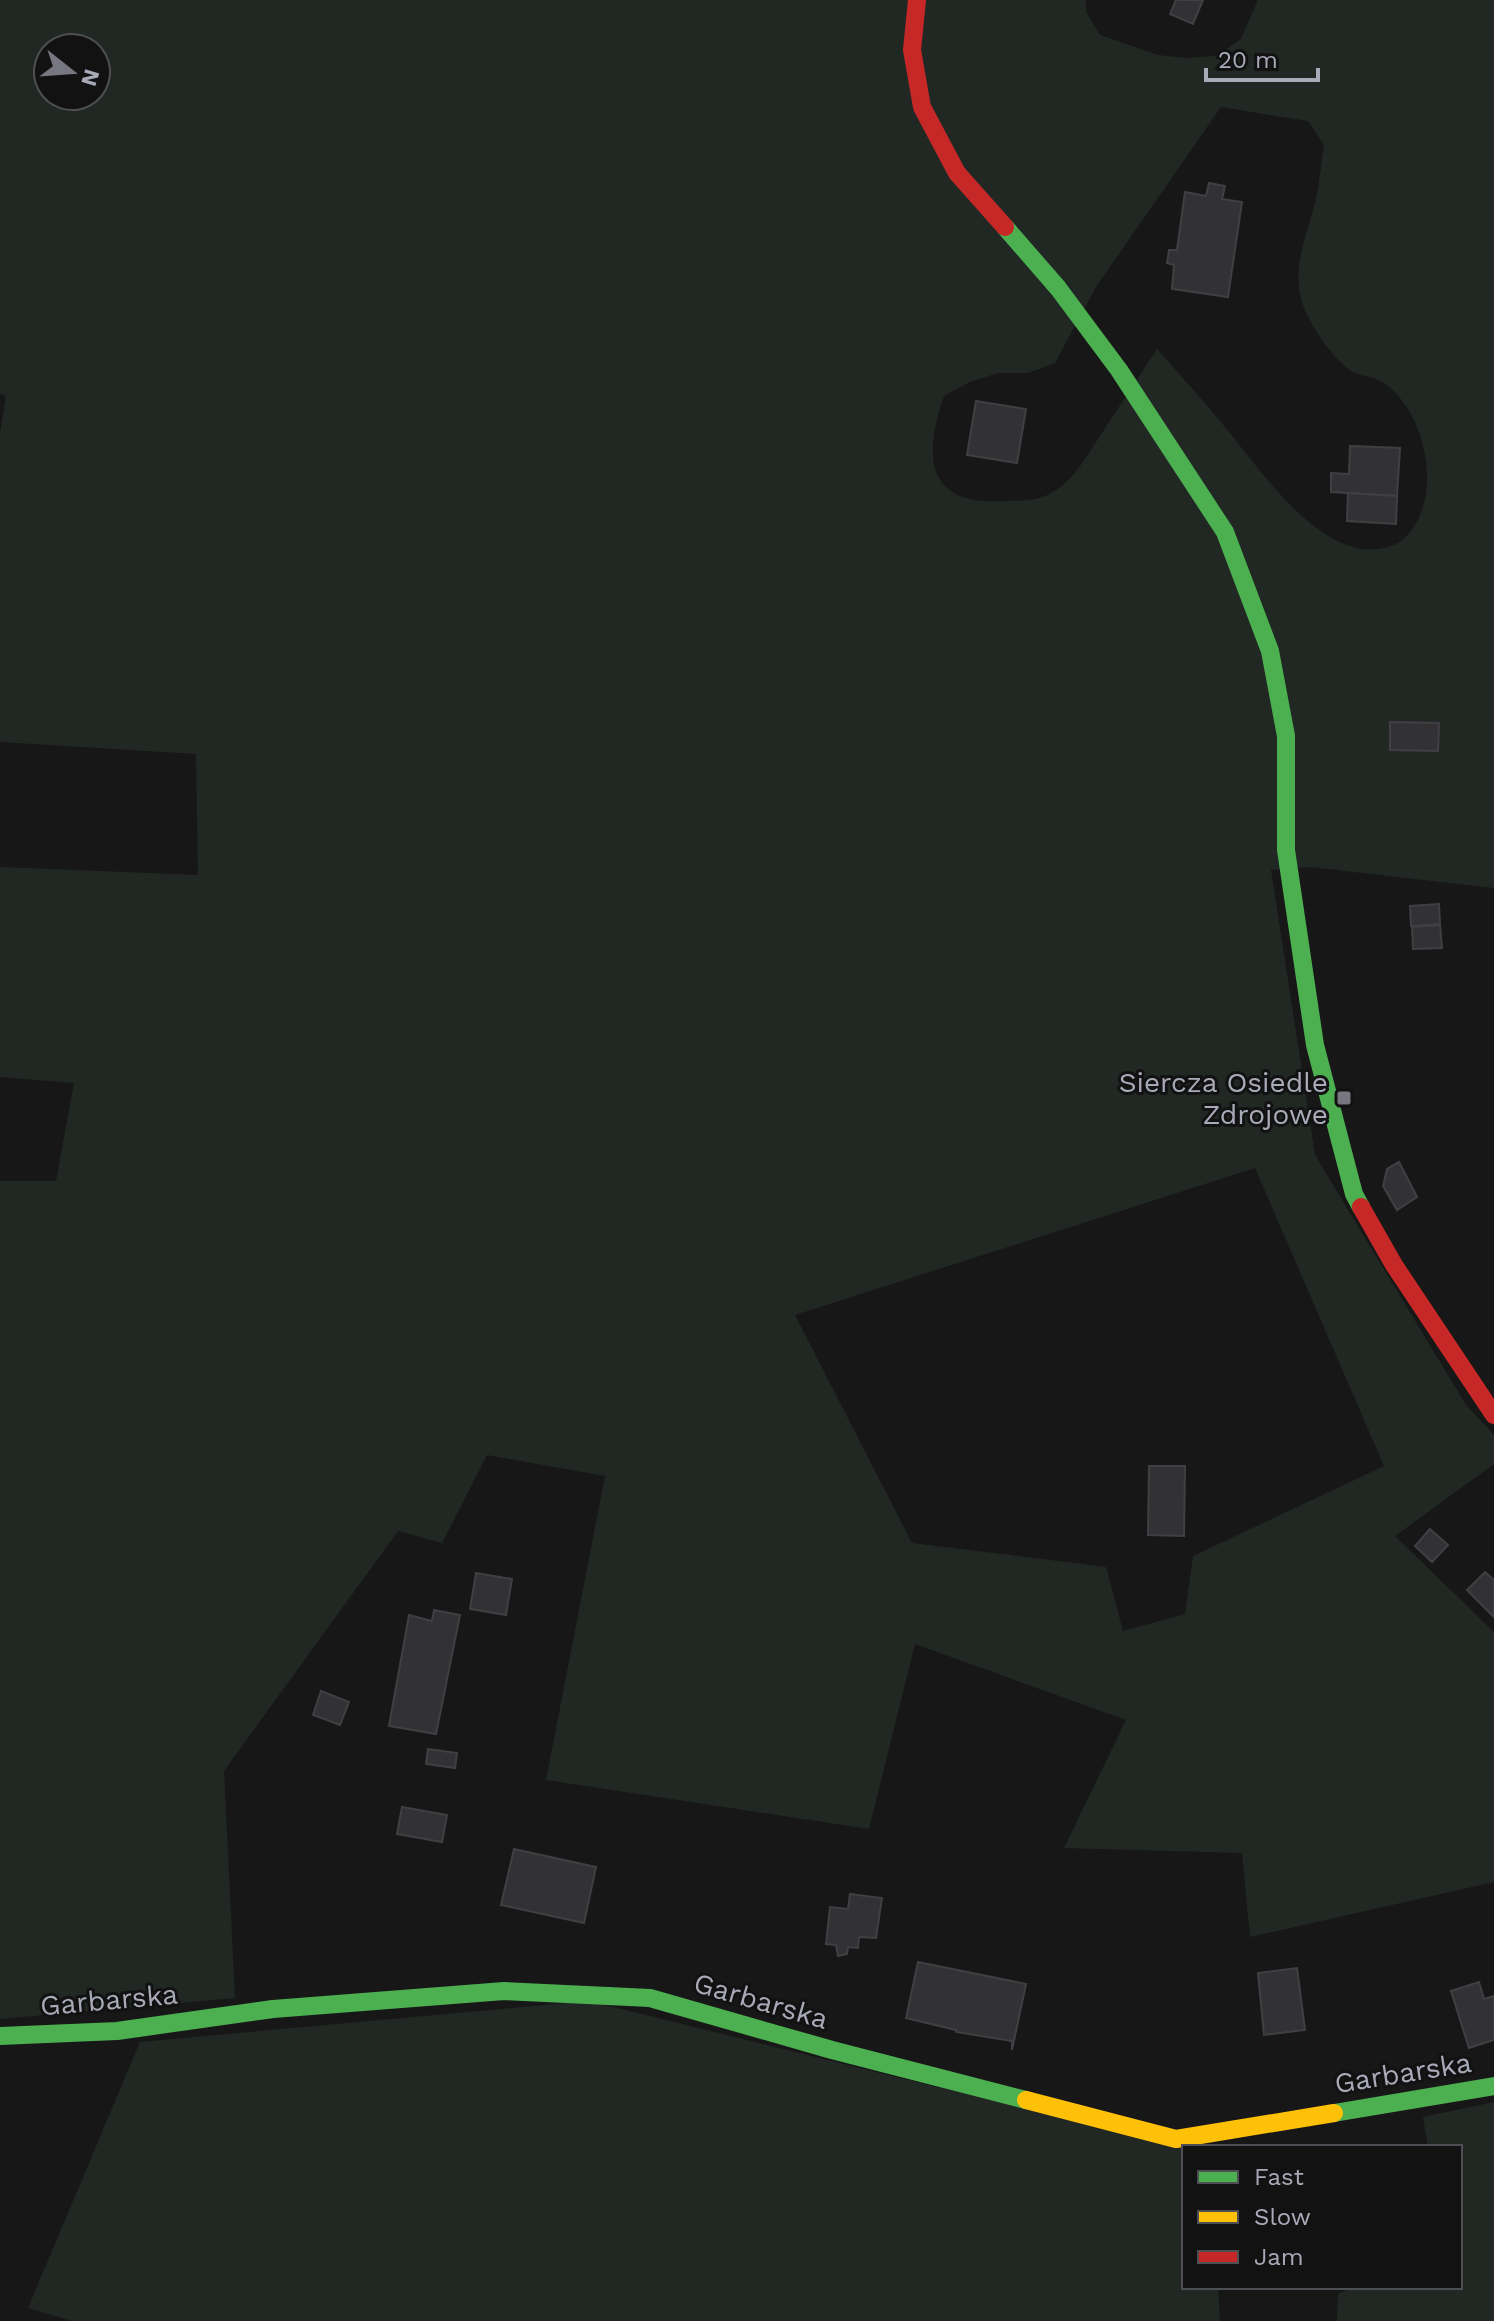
<svg xmlns="http://www.w3.org/2000/svg" width="1494" height="2321" font-family="'Work Sans',sans-serif">
  <rect width="100%" height="100%" fill="#171718"/>
  <g fill="#212824" fill-rule="evenodd">
    <path d="M0,0H1086V12L1100,35L1158,55L1185,58L1216,56L1241,39L1258,0H1494V888L1310,867L1271,870L1315,1155L1466,1405L1494,1435V1464L1395,1536L1494,1632V1882L1250,1937L1242,1853L1064,1848L1126,1720L915,1644L869,1829L546,1780L605,1476L487,1455L442,1543L398,1531L224,1771L235,1998L0,2019V1181H56L74,1083L0,1077V867L198,875L196,754L0,742V433L6,396L0,394ZM48,48H96V96H48ZM1221,107L1308,121L1324,145C1321,163 1320,181 1316,199C1308,234 1290,268 1303,305C1310,325 1334,361 1353,372C1360,375 1369,376 1376,379C1395,386 1411,411 1418,429C1429,460 1433,498 1413,528C1405,540 1394,547 1379,549C1318,557 1260,469 1225,427C1203,400 1180,375 1157,349C1138,378 1119,407 1100,436C1089,452 1078,473 1063,485C1041,502 1031,500 1005,501C927,506 922,459 944,396L970,382L998,373H1028L1055,363L1096,287ZM1255,1168L1384,1466L1193,1556L1185,1614L1123,1631L1106,1567L912,1543L795,1315Z"/>
    <polygon points="589,2001 1184,2148 1184,2287 1218,2287 1220,2321 72,2321 28,2308 140,2042"/>
    <polygon points="1494,2102 1494,2321 1337,2321 1338,2294 1354,2287 1460,2287 1460,2147 1428,2147 1423,2117"/>
  </g>
  <g fill="#323234" stroke="#404044" stroke-width="2">
    <polygon points="1176,0 1203,0 1193,24 1170,14"/>
    <polygon points="1209,183 1225,186 1222,199 1242,202 1228,297 1172,289 1174,265 1167,263 1169,250 1177,250 1185,192 1206,196"/>
    <polygon points="976,401 1026,409 1017,463 967,455"/>
    <polygon points="1350,446 1400,448 1397,496 1331,492 1331,473 1349,474"/>
    <polygon points="1348,493 1397,496 1396,524 1347,521"/>
    <polygon points="1390,722 1439,723 1438,751 1390,750"/>
    <polygon points="1439,904 1440,924 1411,926 1410,906"/>
    <polygon points="1440,925 1442,948 1413,949 1412,927"/>
    <polygon points="1399,1162 1417,1197 1397,1210 1383,1186 1387,1169"/>
    <polygon points="1149,1466 1185,1466 1184,1536 1148,1535"/>
    <polygon points="1430,1529 1448,1545 1432,1562 1415,1546"/>
    <polygon points="1485,1572 1494,1580 1494,1617 1467,1590"/>
    <polygon points="476,1573 512,1579 506,1615 470,1609"/>
    <polygon points="434,1610 460,1615 436,1734 389,1726 409,1615 432,1621"/>
    <polygon points="321,1691 349,1702 340,1725 313,1715"/>
    <polygon points="428,1749 457,1753 455,1768 426,1764"/>
    <polygon points="402,1807 447,1815 442,1842 397,1834"/>
    <polygon points="514,1849 596,1867 584,1923 501,1905"/>
    <polygon points="850,1894 882,1898 876,1938 859,1937 858,1948 848,1947 847,1954 838,1956 836,1945 826,1944 830,1907 848,1909"/>
    <polygon points="918,1962 1026,1984 1012,2050 1012,2041 956,2032 956,2030 906,2018"/>
    <polygon points="1297,1968 1305,2030 1264,2035 1258,1973"/>
    <polygon points="1479,1982 1484,1999 1494,1996 1494,2040 1469,2048 1451,1991"/>
  </g>
  <g fill="none" stroke-linecap="round" stroke-linejoin="round">
    <g stroke="#4caf50" stroke-width="18">
      <polyline points="1005,227 1058,288 1119,370 1225,532 1270,651 1286,736 1286,850 1315,1045 1354,1194 1361,1207"/>
      <polyline points="0,2036 117,2031 273,2009 504,1991 650,1998 832,2050 1026,2100"/>
      <polyline points="1334,2113 1494,2086"/>
    </g>
    <polyline stroke="#ffc107" stroke-width="18" points="1026,2100 1176,2139 1334,2113"/>
    <g stroke="#c62828" stroke-width="18">
      <polyline points="917,0 912,50 922,107 957,173 1005,227"/>
      <polyline points="1361,1207 1394,1265 1494,1415"/>
    </g>
  </g>
  <rect fill="#767780" stroke="#121213" stroke-width="3" x="1336" y="1090" width="16" height="16" rx="4"/>
  <g text-anchor="middle" dominant-baseline="central" stroke-width="6" stroke-linejoin="round" paint-order="stroke">
    <g font-size="28" fill="#a9aab8" stroke="#121213" text-anchor="end">
      <text x="1328" y="1082">Siercza Osiedle<tspan x="1328" dy="32">Zdrojowe</tspan></text>
    </g>
    <g font-size="28" fill="#a9aab8" stroke="#121213">
      <text transform="translate(109 2000) rotate(-5)">Garbarska</text>
      <text transform="translate(761 2001) rotate(16)">Garbarska</text>
      <text transform="translate(1403 2073) rotate(-9)">Garbarska</text>
    </g>
  </g>
  <rect x="1182" y="2145" width="280" height="144" fill="#121213" stroke="#4e4f55" stroke-width="2"/>
  <rect x="1198" y="2171" width="40" height="12" fill="#4caf50" stroke="#4e4f55" stroke-width="2"/>
  <text x="1254" y="2185" font-size="24" fill="#a9aab8">Fast</text>
  <rect x="1198" y="2211" width="40" height="12" fill="#ffc107" stroke="#4e4f55" stroke-width="2"/>
  <text x="1254" y="2225" font-size="24" fill="#a9aab8">Slow</text>
  <rect x="1198" y="2251" width="40" height="12" fill="#c62828" stroke="#4e4f55" stroke-width="2"/>
  <text x="1254" y="2265" font-size="24" fill="#a9aab8">Jam</text>
  <g transform="translate(72 72) rotate(107)"><circle r="38" fill="#121213" stroke="#4e4f55" stroke-width="2"/>
  <path d="M0-6L14 30L0 20L-14 30Z" fill="#767780"/>
  <text y="-12" font-size="22" font-weight="bold" text-anchor="middle" fill="#a9aab8">N</text>
  </g>
  <path d="M1206 68v12h112v-12" fill="none" stroke="#a9aab8" stroke-width="4"/>
  <text x="1218" y="68" font-size="24" fill="#a9aab8" stroke="#121213" stroke-width="6" paint-order="stroke">20 m</text>
</svg>
